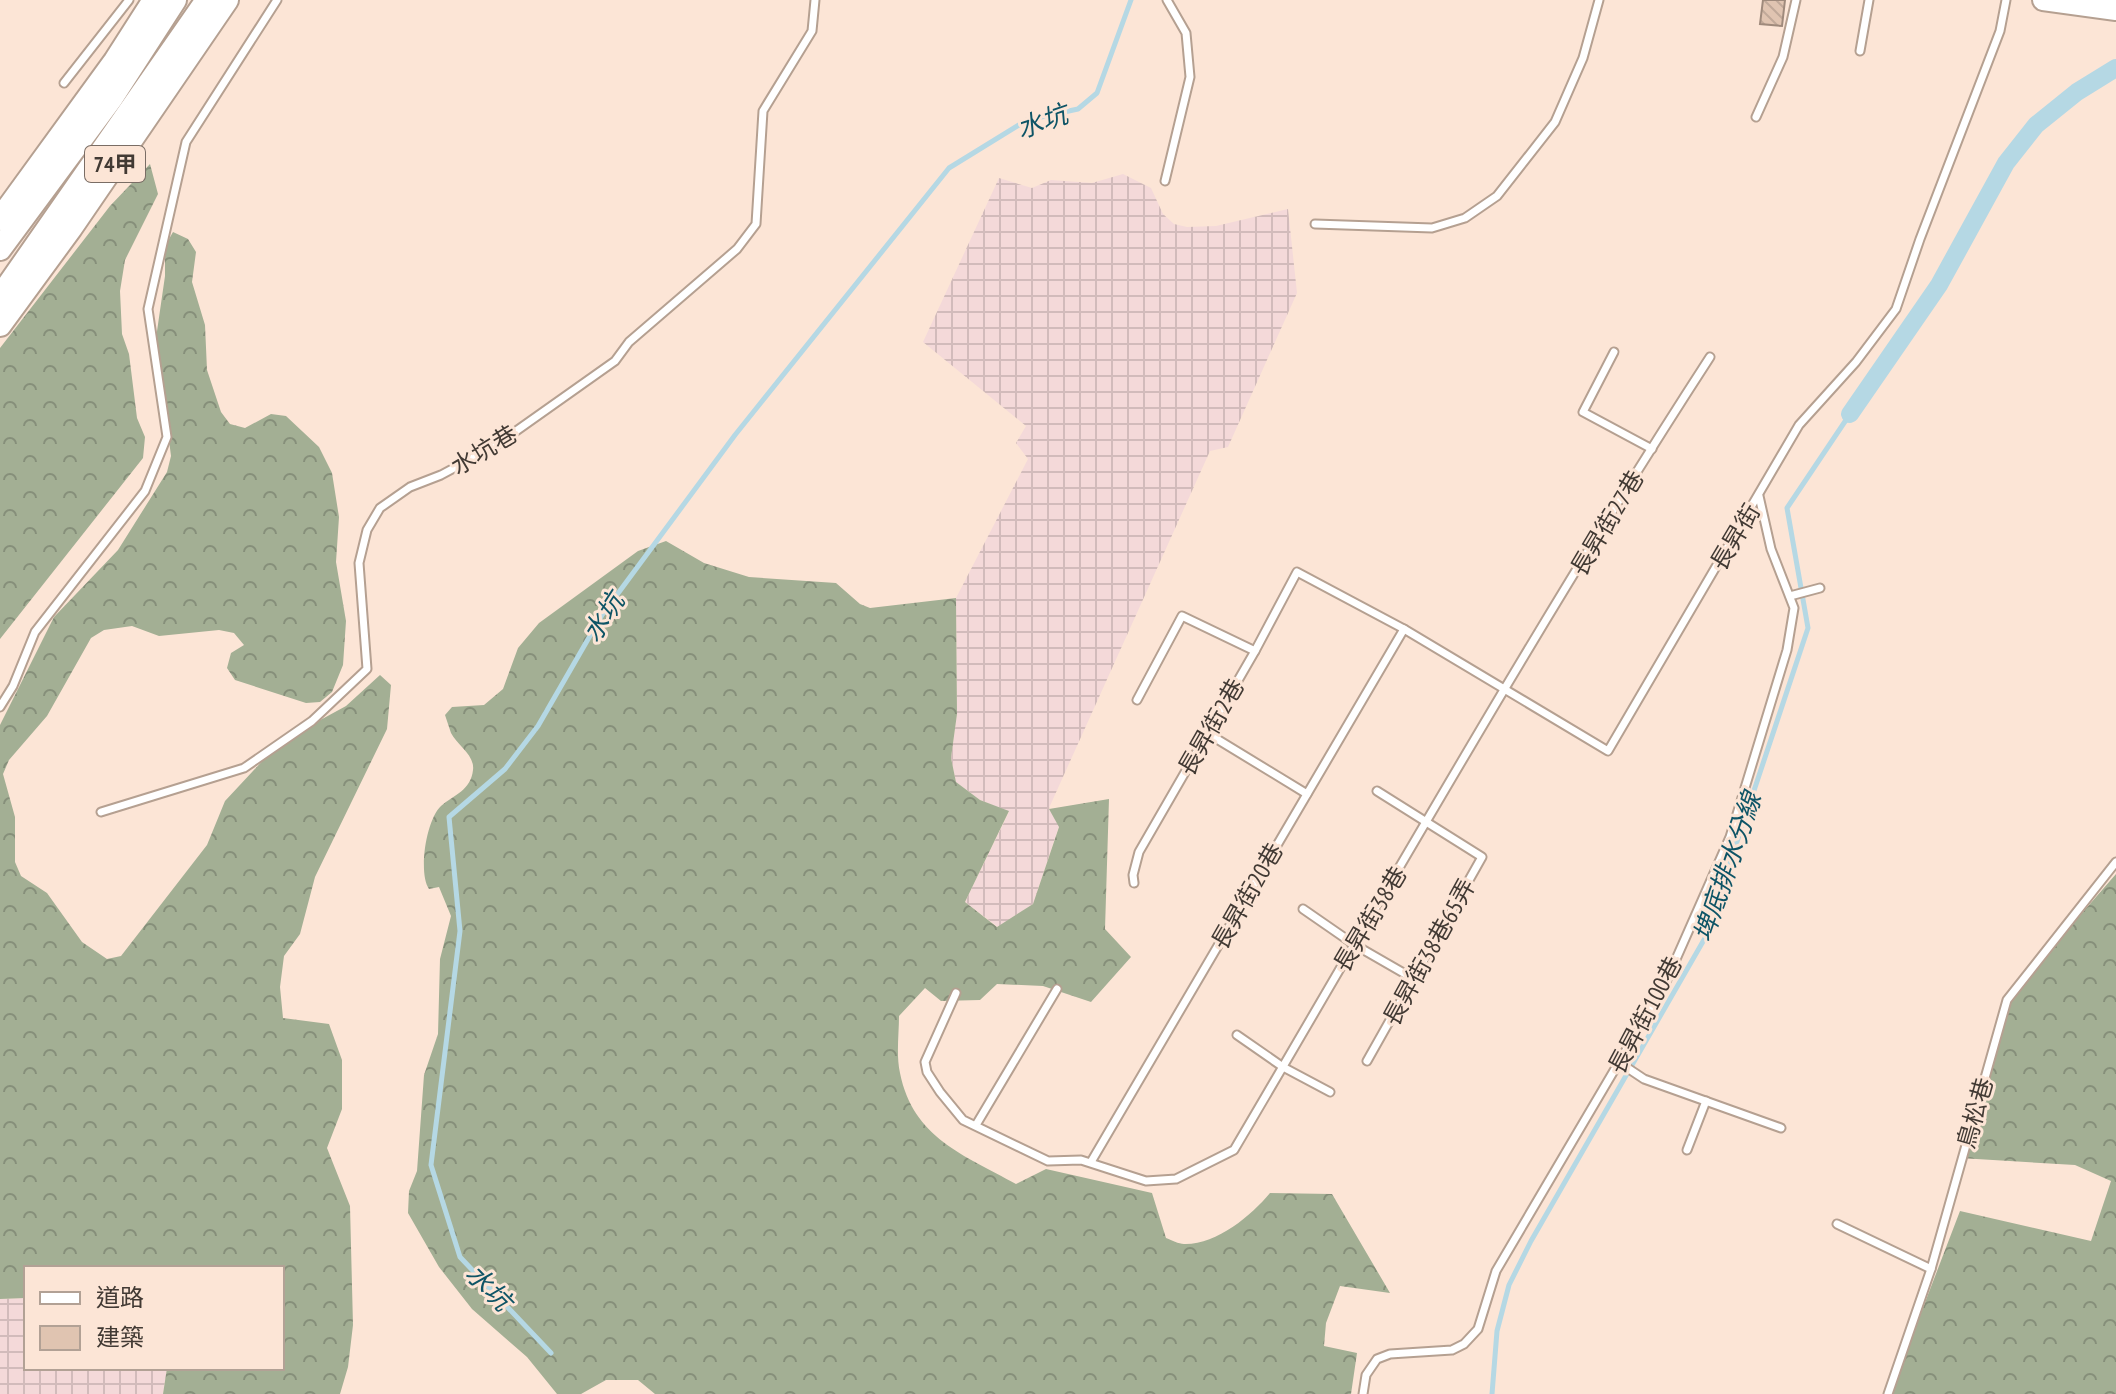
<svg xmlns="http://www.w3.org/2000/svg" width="2116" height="1394" font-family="'PT Sans Narrow','Noto Sans TC',sans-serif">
  <defs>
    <pattern id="industrial-grid" width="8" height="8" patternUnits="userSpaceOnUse" patternTransform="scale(2)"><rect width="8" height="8" fill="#f4d9d9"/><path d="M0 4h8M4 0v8" fill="none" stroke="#d2bbbb"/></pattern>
    <pattern id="forest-crowns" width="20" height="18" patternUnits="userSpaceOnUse" patternTransform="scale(2)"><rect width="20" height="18" fill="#a3af94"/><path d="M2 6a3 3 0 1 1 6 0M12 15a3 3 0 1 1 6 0" fill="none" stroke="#868f7a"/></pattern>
    <pattern id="building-back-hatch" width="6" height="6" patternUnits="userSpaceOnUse" patternTransform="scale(2)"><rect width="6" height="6" fill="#e0c4b1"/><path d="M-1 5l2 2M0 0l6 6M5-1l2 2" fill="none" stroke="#c1a999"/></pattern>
  </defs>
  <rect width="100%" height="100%" fill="#fce5d6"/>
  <g fill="url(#industrial-grid)">
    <polygon points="1123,174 1151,188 1163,214 1174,224 1187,227 1216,226 1288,209 1297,293 1228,447 1210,451 1049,808 1059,826 1033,904 998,927 965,902 1009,812 980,800 956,782 951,758 957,714 956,598 1028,459 1016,443 1026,426 923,342 999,178 1032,188 1051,180 1092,183"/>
    <polygon points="26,1298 26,1368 167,1368 163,1394 0,1394 0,1299"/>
  </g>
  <g fill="url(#forest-crowns)">
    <polygon points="150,164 158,194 125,260 120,291 122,334 129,354 137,418 145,437 143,458 0,639 0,348 110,206"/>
    <polygon points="173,232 188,239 196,252 192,282 205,325 207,370 221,412 230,424 245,428 271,414 286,416 319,447 332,473 339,517 336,562 346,621 343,665 332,692 320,702 306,703 235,680 227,668 231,653 244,645 234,633 219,630 159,636 132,626 104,630 91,638 47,716 9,760 3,774 15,817 15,862 21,876 47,893 82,942 107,959 121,956 207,845 225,801 267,756 291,736 346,706 380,675 391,685 387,729 315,877 300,934 284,956 280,987 283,1018 329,1024 342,1060 342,1109 327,1148 350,1206 353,1325 348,1367 340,1394 163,1394 167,1368 282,1368 282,1268 26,1268 26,1298 0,1299 0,725 54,617 118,550 167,472 171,456 156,338 165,276 165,246"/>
    <path d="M666,541L704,563L749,577L836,583L860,604L870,608L956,598L957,714L951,758L956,782L980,800L1009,811L965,902L997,927L1033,904L1059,827L1049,809L1109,799L1105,929L1131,957L1091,1002L1043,986L997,984L980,1000L941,1001L925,988L899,1016C899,1034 896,1055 900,1073C913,1138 964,1155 1016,1184L1046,1169L1152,1193L1166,1238C1171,1240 1179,1244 1184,1244C1216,1245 1251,1216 1270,1193L1332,1194L1390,1293L1340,1286L1326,1323L1324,1346L1357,1353L1351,1394H655L638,1380H606L581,1394H557L527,1357L472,1309L439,1267L408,1213L409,1191L417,1171L424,1075L438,1034L440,959L451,916L439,887L429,889C418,873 426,820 441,806C454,795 471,790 473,770C475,755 457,745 451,733C449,727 447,721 445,715L452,707L484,705L503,689L518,648L539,623L638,551Z"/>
    <polygon points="2116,874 2116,1394 1890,1394 1960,1211 2091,1241 2111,1181 2075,1165 1960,1158 1998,1028 2022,982"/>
  </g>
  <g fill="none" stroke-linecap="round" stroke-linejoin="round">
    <g stroke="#b5d8e4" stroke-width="5">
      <polyline points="551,1353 460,1257 431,1165 460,931 449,817 505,769 538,726 602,615 735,435 949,168 1027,120 1078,109 1097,93 1131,0"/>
      <polyline points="1492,1394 1497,1331 1509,1285 1531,1241 1705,938 1808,628 1787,508 1850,414"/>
    </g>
    <polyline stroke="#b5d8e4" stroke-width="18" points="1850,414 1939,285 2006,163 2036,125 2077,92 2116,68"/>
  </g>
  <polygon fill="url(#building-back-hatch)" stroke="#9f8a7c" stroke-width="2" points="1763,0 1785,0 1782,26 1760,24"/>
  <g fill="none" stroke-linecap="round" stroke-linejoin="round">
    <defs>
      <g id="lane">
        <polyline points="1860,51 1869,0"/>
        <polyline points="64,83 129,0"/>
        <polyline points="1756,117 1783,57 1796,0"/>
        <polyline points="1165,181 1190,77 1186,33 1167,0"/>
        <polyline points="1315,224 1432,228 1465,218 1497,196 1555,122 1583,58 1599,0"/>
        <polyline points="1614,352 1583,412 1652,449"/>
        <polyline points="1790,596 1820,588"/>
        <polyline points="1137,700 1182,616 1255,651"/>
        <polyline points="0,707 13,686 35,632 145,491 167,437 148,309 186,142 277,0"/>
        <polyline points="1207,733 1307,794"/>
        <polyline points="101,812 244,768 312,721 367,669 359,563 367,530 380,508 410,487 441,475 495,446 615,361 629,342 737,249 756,224 763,111 812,31 815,0"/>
        <polyline points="1134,883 1133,875 1139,852 1255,651 1297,572 1404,629 1608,751 1799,425 1856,362 1896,309 1920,239 2000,31 2006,0"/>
        <polyline points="1303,909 1355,945 1414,979"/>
        <path d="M956,993L925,1062L927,1072L940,1092L963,1120L1048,1161L1081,1160L1146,1181L1176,1179L1234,1150C1390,885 1542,616 1710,357"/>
        <polyline points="1237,1035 1283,1067 1330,1092"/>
        <polyline points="1367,1061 1482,857 1377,791"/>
        <polyline points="1620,1063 1644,1079 1781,1128"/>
        <polyline points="976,1125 1057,989"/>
        <polyline points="1687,1150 1706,1101"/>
        <polyline points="1091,1162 1404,629"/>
        <polyline points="1837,1224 1931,1269"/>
        <polyline points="1363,1394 1366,1375 1377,1359 1390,1354 1452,1350 1464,1344 1478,1329 1496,1271 1665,984 1730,837 1787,650 1794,608 1771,549 1759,496"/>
        <polyline points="1888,1394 1931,1269 2007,1000 2116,862"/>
      </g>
      <polyline id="secondary" points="2043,0 2116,10"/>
      <g id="primary">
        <polyline points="0,219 115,61 154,0"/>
        <polyline points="0,249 111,99 175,0"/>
        <polyline points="0,297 207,0"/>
        <polyline points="0,325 71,228 227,0"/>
      </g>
    </defs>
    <use href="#lane" stroke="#b5a091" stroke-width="11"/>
    <use href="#secondary" stroke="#b5a091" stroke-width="24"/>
    <use href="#primary" stroke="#b5a091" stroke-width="26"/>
    <use href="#lane" stroke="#fff" stroke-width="7"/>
    <use href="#secondary" stroke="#fff" stroke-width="20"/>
    <use href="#primary" stroke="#fff" stroke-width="22"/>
  </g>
  <g text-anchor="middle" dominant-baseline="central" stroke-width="6" stroke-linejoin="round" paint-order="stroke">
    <rect fill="#fce5d6" stroke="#7a6d65" stroke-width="2" x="85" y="146" width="60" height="36" rx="6"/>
    <g font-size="22" font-weight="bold" fill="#423a34">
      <text x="115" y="164">74甲</text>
    </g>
    <g font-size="24" fill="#423a34" stroke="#fce5d6">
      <text transform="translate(484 450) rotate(-31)">水坑巷</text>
      <text transform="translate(1607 523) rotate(-59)">長昇街27巷</text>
      <text transform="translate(1735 537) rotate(-59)">長昇街</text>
      <text transform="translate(1211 727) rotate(-60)">長昇街2巷</text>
      <text transform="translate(1247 896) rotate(-60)">長昇街20巷</text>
      <text transform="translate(1370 919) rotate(-59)">長昇街38巷</text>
      <text transform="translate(1429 952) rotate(-61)">長昇街38巷65弄</text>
      <text transform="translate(1645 1015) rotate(-62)">長昇街100巷</text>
      <text transform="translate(1975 1113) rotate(-74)">鳥松巷</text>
    </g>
    <g font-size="26" font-style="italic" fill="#0e5466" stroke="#fce5d6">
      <text transform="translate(1042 121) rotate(-19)">水坑</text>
      <text transform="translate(603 617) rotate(-57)">水坑</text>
      <text transform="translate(1727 867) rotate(-71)">埤底排水分線</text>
      <text transform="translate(489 1287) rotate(46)">水坑</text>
    </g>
  </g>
  <rect x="24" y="1266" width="260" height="104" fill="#fce5d6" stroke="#b2a195" stroke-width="2"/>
  <rect x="40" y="1292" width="40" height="12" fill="#ffffff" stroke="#b2a195" stroke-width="2"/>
  <text x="96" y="1306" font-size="24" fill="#423a34">道路</text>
  <rect x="40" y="1326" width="40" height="24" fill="#e0c4b1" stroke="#b2a195" stroke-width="2"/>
  <text x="96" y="1346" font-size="24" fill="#423a34">建築</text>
</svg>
